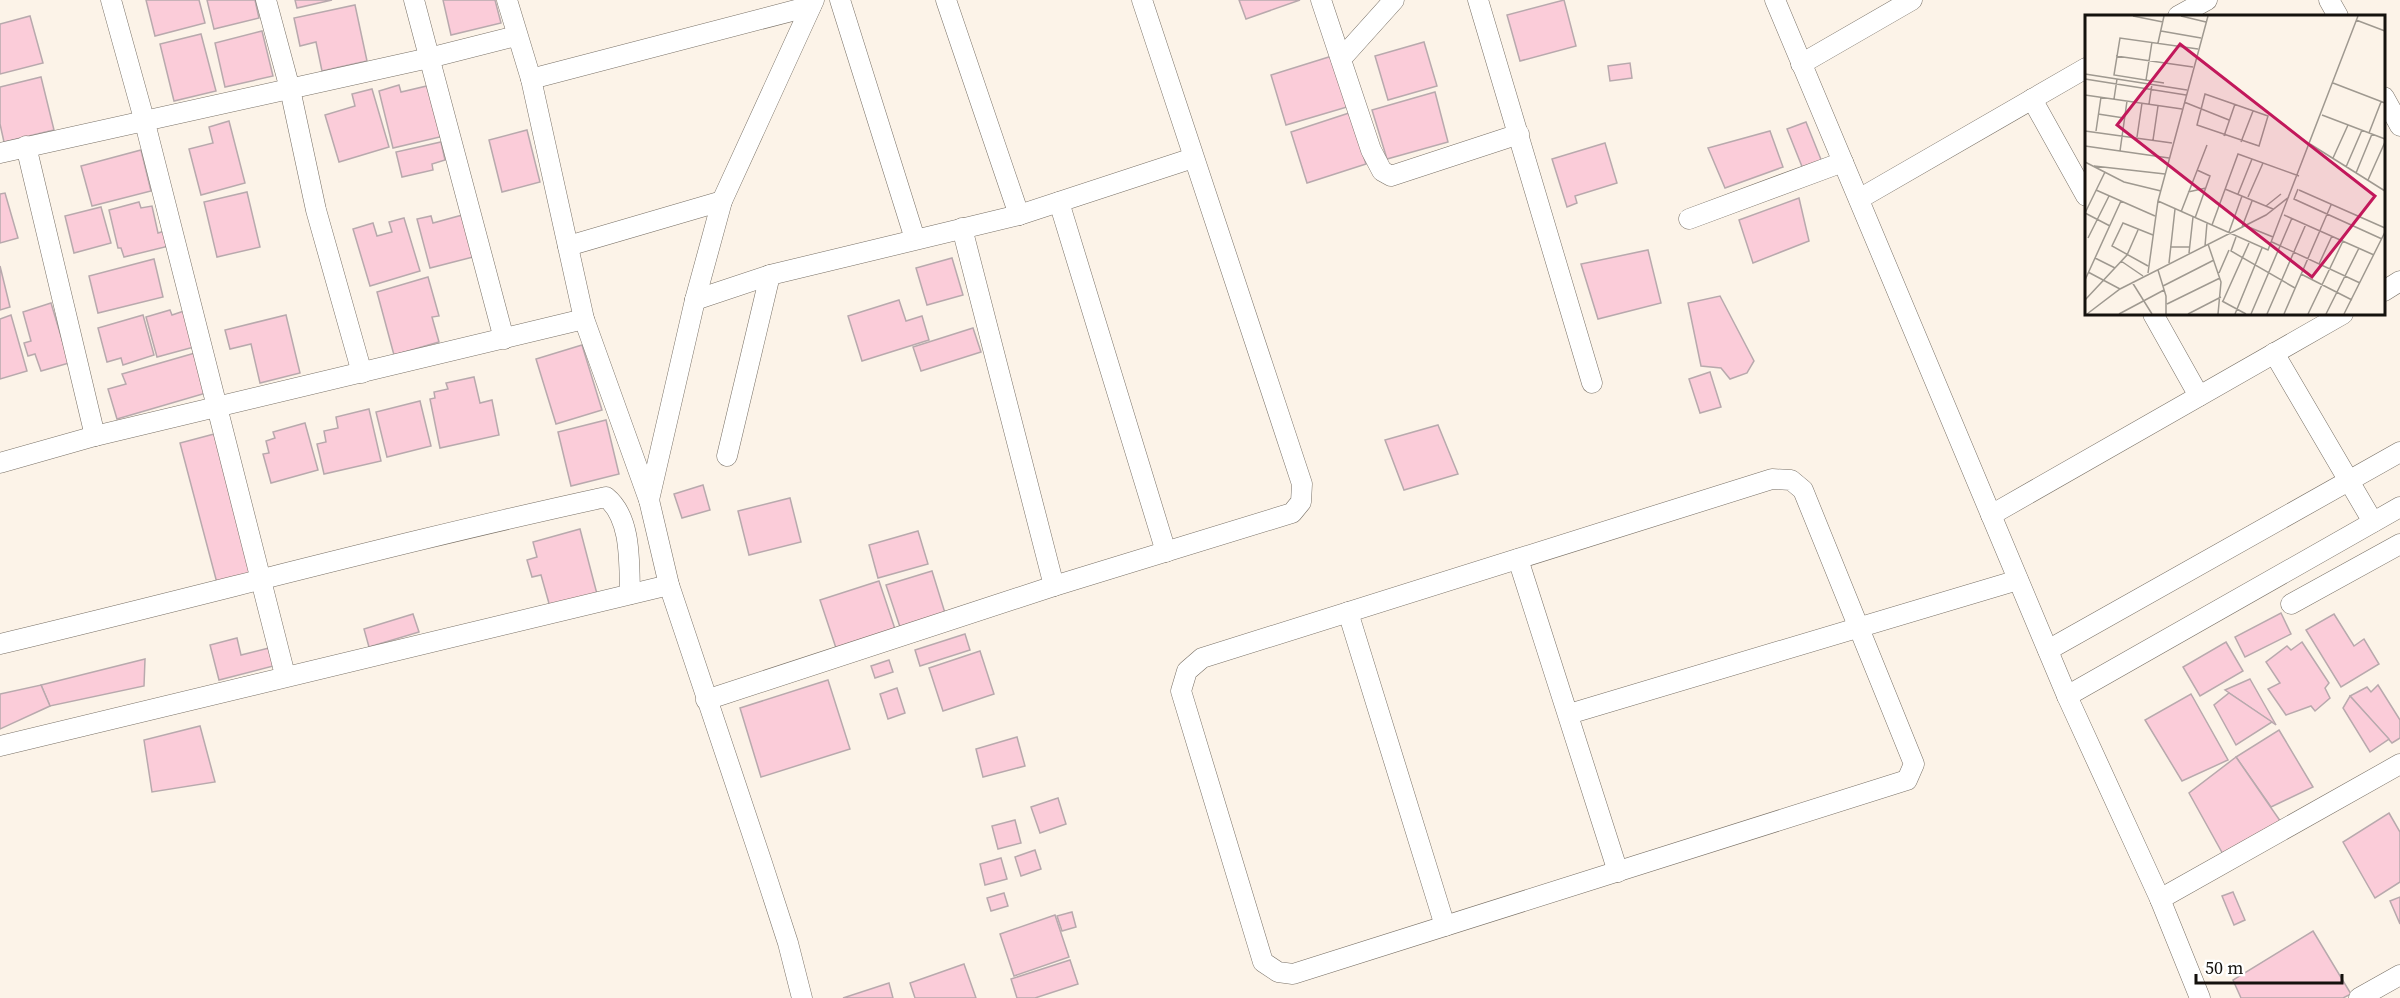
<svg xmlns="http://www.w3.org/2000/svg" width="2400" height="998" font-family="'Source Serif 4',serif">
  <rect width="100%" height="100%" fill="#fcf3e8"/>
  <g fill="#fbccd9" stroke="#b8a9ad" stroke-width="1.5">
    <polygon points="146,0 199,0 205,23 155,36"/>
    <polygon points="207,0 255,0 259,18 214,29"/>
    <polygon points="295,0 332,0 297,8"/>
    <polygon points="443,0 495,0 501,23 451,35"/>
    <polygon points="1239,0 1300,0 1246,19"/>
    <polygon points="1564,0 1576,46 1520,61 1507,15"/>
    <polygon points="355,5 367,61 322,71 316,42 300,46 294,18"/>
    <polygon points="30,16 43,63 0,74 0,24"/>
    <polygon points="262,31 273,76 225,87 215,43"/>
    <polygon points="201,34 216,91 174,101 160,44"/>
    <polygon points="1424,42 1437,86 1388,100 1375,56"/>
    <polygon points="1332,56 1347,107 1286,125 1271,75"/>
    <polygon points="1630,63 1632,78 1610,81 1608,66"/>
    <polygon points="41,77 54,130 4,142 0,124 0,87"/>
    <polygon points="399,85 401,92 431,85 444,136 393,148 379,91"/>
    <polygon points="372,89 389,147 339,162 325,115 355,106 352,94"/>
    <polygon points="1435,92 1448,142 1387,159 1372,110"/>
    <polygon points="1349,113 1366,164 1307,183 1291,132"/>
    <polygon points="229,121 245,183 201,195 189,149 213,143 209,127"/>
    <polygon points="1806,122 1822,162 1803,169 1787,129"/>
    <polygon points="527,130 540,182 502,192 489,140"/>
    <polygon points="1770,131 1783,167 1725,188 1708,148"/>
    <polygon points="441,142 445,160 432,164 433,170 402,177 396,152"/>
    <polygon points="1605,143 1617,183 1575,196 1577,203 1567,207 1552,159"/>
    <polygon points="141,150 151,191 92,206 81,166"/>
    <polygon points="247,192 260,247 217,257 204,202"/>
    <polygon points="5,193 18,238 0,243 0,194"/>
    <polygon points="1799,198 1809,241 1753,263 1739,220"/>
    <polygon points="139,202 141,208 152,206 158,233 165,231 169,246 124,257 121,248 118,248 109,210"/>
    <polygon points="101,207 111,243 74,253 65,216"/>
    <polygon points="466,214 477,256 430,268 417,219 431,216 433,223"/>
    <polygon points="404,218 420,271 370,286 353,229 373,223 377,236 392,232 389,222"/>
    <polygon points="1648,250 1661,303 1598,319 1581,264"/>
    <polygon points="952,258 963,295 927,305 916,268"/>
    <polygon points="154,259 163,297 98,313 89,276"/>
    <polygon points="0,266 10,307 0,310"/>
    <polygon points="428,277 439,316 432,317 439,342 394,355 377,292"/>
    <polygon points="1720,296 1754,361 1747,373 1730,379 1721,368 1701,366 1688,303"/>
    <polygon points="899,300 906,321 922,316 929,340 862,361 848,316"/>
    <polygon points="51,303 69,363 41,371 35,354 28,356 24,343 31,341 23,312"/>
    <polygon points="170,310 172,315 184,311 194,347 157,357 146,317"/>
    <polygon points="11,315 27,371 0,379 0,319"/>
    <polygon points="143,315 154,355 123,365 121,358 107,362 98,328"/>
    <polygon points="286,315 300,373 260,383 251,344 230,349 225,330"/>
    <polygon points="973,328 981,352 921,371 913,347"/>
    <polygon points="582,345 602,410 556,424 536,359"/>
    <polygon points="195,353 206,393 117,419 108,389 126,384 122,374"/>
    <polygon points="1710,372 1721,407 1700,413 1689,379"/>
    <polygon points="474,377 480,403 492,400 499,435 440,448 430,399 435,398 434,392 448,389 446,383"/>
    <polygon points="420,401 431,446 387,457 376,412"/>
    <polygon points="369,409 381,461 324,474 317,444 326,442 324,431 338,428 336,417"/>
    <polygon points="606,420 619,474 571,486 558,432"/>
    <polygon points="305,423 318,470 271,483 263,454 269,453 266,441 275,438 273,432"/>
    <polygon points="1438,425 1458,474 1404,490 1385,440"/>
    <polygon points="218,433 255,573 217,583 180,443"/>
    <polygon points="703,485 710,510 682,518 674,494"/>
    <polygon points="790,498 801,542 749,555 738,511"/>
    <polygon points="580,529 597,594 550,607 541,575 532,577 527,560 537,557 533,542"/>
    <polygon points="918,531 928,564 878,578 869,545"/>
    <polygon points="932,571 945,613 900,627 886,585"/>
    <polygon points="879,581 895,629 836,648 820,600"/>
    <polygon points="2281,613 2291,634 2245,657 2235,637"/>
    <polygon points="413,614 419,632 369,647 364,629"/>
    <polygon points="2334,614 2354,646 2364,639 2379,664 2341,687 2306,630"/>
    <polygon points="965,634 970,650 920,666 915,650"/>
    <polygon points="237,638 241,655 273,647 277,665 219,680 210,645"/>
    <polygon points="2226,642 2243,671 2200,696 2183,667"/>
    <polygon points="2302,642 2329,683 2325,688 2330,698 2315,711 2311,706 2286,715 2268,689 2280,683 2266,662 2287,646 2291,650"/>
    <polygon points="980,651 994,694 943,711 929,668"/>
    <polygon points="145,659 144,686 50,706 41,685"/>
    <polygon points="889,660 893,672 875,678 871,666"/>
    <polygon points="2250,679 2276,725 2225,690"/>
    <polygon points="828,680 850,749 761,777 740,708"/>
    <polygon points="41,685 50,706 0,729 0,694"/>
    <polygon points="2378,685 2400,720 2400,738 2392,743 2350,696 2367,687 2371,692"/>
    <polygon points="897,688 905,713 888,719 880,694"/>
    <polygon points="2229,693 2272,722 2236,745 2214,705"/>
    <polygon points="2191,694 2228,760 2182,781 2145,720"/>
    <polygon points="2350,696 2389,739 2370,752 2343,708"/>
    <polygon points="200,726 215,782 152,792 144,740"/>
    <polygon points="2279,730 2313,787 2271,807 2236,757"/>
    <polygon points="1017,737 1025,766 983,777 976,749"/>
    <polygon points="2236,757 2283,825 2224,856 2189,793"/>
    <polygon points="1058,798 1066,824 1040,833 1031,807"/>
    <polygon points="2389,813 2400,832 2400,882 2375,898 2343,842"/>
    <polygon points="1015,820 1021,843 998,849 992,826"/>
    <polygon points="1035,850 1041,869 1021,876 1015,857"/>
    <polygon points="1001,858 1007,879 985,885 980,864"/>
    <polygon points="2233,892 2245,920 2234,925 2222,896"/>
    <polygon points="1004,893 1008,906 991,911 987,898"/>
    <polygon points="2400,897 2400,924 2390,901"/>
    <polygon points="1072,912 1076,927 1062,931 1057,916"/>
    <polygon points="1055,915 1069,957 1014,976 1000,934"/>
    <polygon points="2313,931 2351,994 2343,998 2241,998 2233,980"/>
    <polygon points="1070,960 1078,984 1035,998 1017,998 1011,979"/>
    <polygon points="964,964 976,998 915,998 910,983"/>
    <polygon points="889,983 893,998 843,998"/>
  </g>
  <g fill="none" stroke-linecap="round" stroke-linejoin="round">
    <defs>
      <g id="minor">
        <polyline points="111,0 144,119 285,675"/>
        <polyline points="266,0 290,89 316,210 362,373"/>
        <polyline points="414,0 504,339"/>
        <polyline points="507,0 531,79 584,319 649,500 669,585 762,863 788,943 802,998"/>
        <polyline points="840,0 915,239"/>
        <polyline points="946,0 1019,215"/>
        <polyline points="1321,0 1371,150 1382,171 1391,176 1519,134"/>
        <polyline points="1478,0 1592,383"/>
        <polyline points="1775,0 2067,696 2160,899 2200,998"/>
        <polyline points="2329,0 2338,16"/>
        <polyline points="2178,16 2207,0"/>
        <polyline points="1341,59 1394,0"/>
        <polyline points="1801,64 1912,0"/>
        <polyline points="531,79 811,6"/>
        <polyline points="2384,97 2400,126"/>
        <polyline points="2032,99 2086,196"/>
        <polyline points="26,146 95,436"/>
        <polyline points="0,153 429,58 516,36"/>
        <polyline points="1859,199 2086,68"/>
        <polyline points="1059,202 1166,552"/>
        <polyline points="1689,219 1843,162"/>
        <polyline points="962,228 1054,586"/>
        <polyline points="568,246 722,201"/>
        <polyline points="2384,291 2400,281"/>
        <polyline points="695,300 770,275 1019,215 1193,158"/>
        <polyline points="2153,314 2199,396"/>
        <polyline points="2274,353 2373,522"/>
        <polyline points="727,456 770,275"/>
        <polyline points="0,463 95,436 584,319"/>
        <polygon points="1772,479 1791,480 1803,490 1914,764 1907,780 1293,974 1278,972 1263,962 1181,691 1187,671 1202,658"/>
        <polyline points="649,500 695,300 722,201 814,0"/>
        <polyline points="1991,515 2343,314"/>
        <polyline points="1518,559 1618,872"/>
        <polyline points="2291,604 2400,544"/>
        <polyline points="1348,612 1445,926"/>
        <path d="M0,644C202,596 403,541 606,497C632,518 629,563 630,594"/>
        <polyline points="2048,650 2400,452"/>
        <polyline points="2067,696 2400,507"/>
        <polyline points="706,700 1054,586 1292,513 1301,502 1302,484 1142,0"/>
        <polyline points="1569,714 2018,580"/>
        <polyline points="0,746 669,585"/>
        <polyline points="2160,899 2400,764"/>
        <polyline points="2359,998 2400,975"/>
      </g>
    </defs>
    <use href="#minor" stroke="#787066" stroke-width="21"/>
    <use href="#minor" stroke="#fff" stroke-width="20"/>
  </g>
  <g transform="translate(2085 15)">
    <rect width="300" height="300" fill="#fcf3e8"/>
    <path fill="none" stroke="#9f9990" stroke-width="1.5" d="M48,1L78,7M96,1L121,7M271,5L300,16M76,16L116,23M73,28L79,1M31,41L108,52M0,59L102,75M0,64L101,80M61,65L67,27M79,68L29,60L35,23L113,34M248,68L300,88M120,79L183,101L174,131L112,110ZM0,80L97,94M29,84L32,64M99,87L144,105M64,89L67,69M13,99L39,103M237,100L300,124M0,116L87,128M11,116L16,82M284,118L296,87M139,121L150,89M52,122L57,88M68,125L73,91M156,127L168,96M225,129L300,176M0,131L84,143M35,136L42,86M248,143L263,110M0,147L39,167L76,176M9,151L80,159M261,152L277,115M271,158L287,119M283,165L300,127M140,174L188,194M213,174L209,184L297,224M11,175L70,201M214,175L300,213M103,177L121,173M153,179L167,144M163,182L178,148M73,186L183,235L273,1M181,191L196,179M96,197L122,130M0,198L20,157M0,198L25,211M199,200L289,240M110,203L125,161L112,155M127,210L153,139L214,161M161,211L188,222M157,212L167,186M144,217L157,181M151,222L146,236L210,273M3,223L24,181M187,227L275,268M123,229L136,267L133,299M120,231L122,208M85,232H104M104,238L108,202M10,243L30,253M36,246L58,261M84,248L90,194M234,249L247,221M63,251L27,231L38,208L68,220M73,255L81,281V299M3,257L35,274M63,258L73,186L123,1M134,258L144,235M216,259L267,285M0,265L36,186M47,267L67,299M78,271L129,245M0,285L42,240L53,215M137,286L161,299M138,286L164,228M82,289L135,263M2,299L35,274L181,200L204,182M34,299L79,275M103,299L136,282M150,299L177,233M166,299L207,203M182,299L221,209M199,299L246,190M223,299L258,226M241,299L274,233M259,299L300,217"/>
    <path fill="#c2185b" fill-opacity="0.15" stroke="#c2185b" stroke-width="3" d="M95,29L290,181L227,262L32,110Z"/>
    <rect width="300" height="300" fill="none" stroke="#14110d" stroke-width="3"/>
  </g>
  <path d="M2196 974v9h146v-9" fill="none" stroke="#14110d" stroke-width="3"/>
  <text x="2205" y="974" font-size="18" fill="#14110d" stroke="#ffffff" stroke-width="4.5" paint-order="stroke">50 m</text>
</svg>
